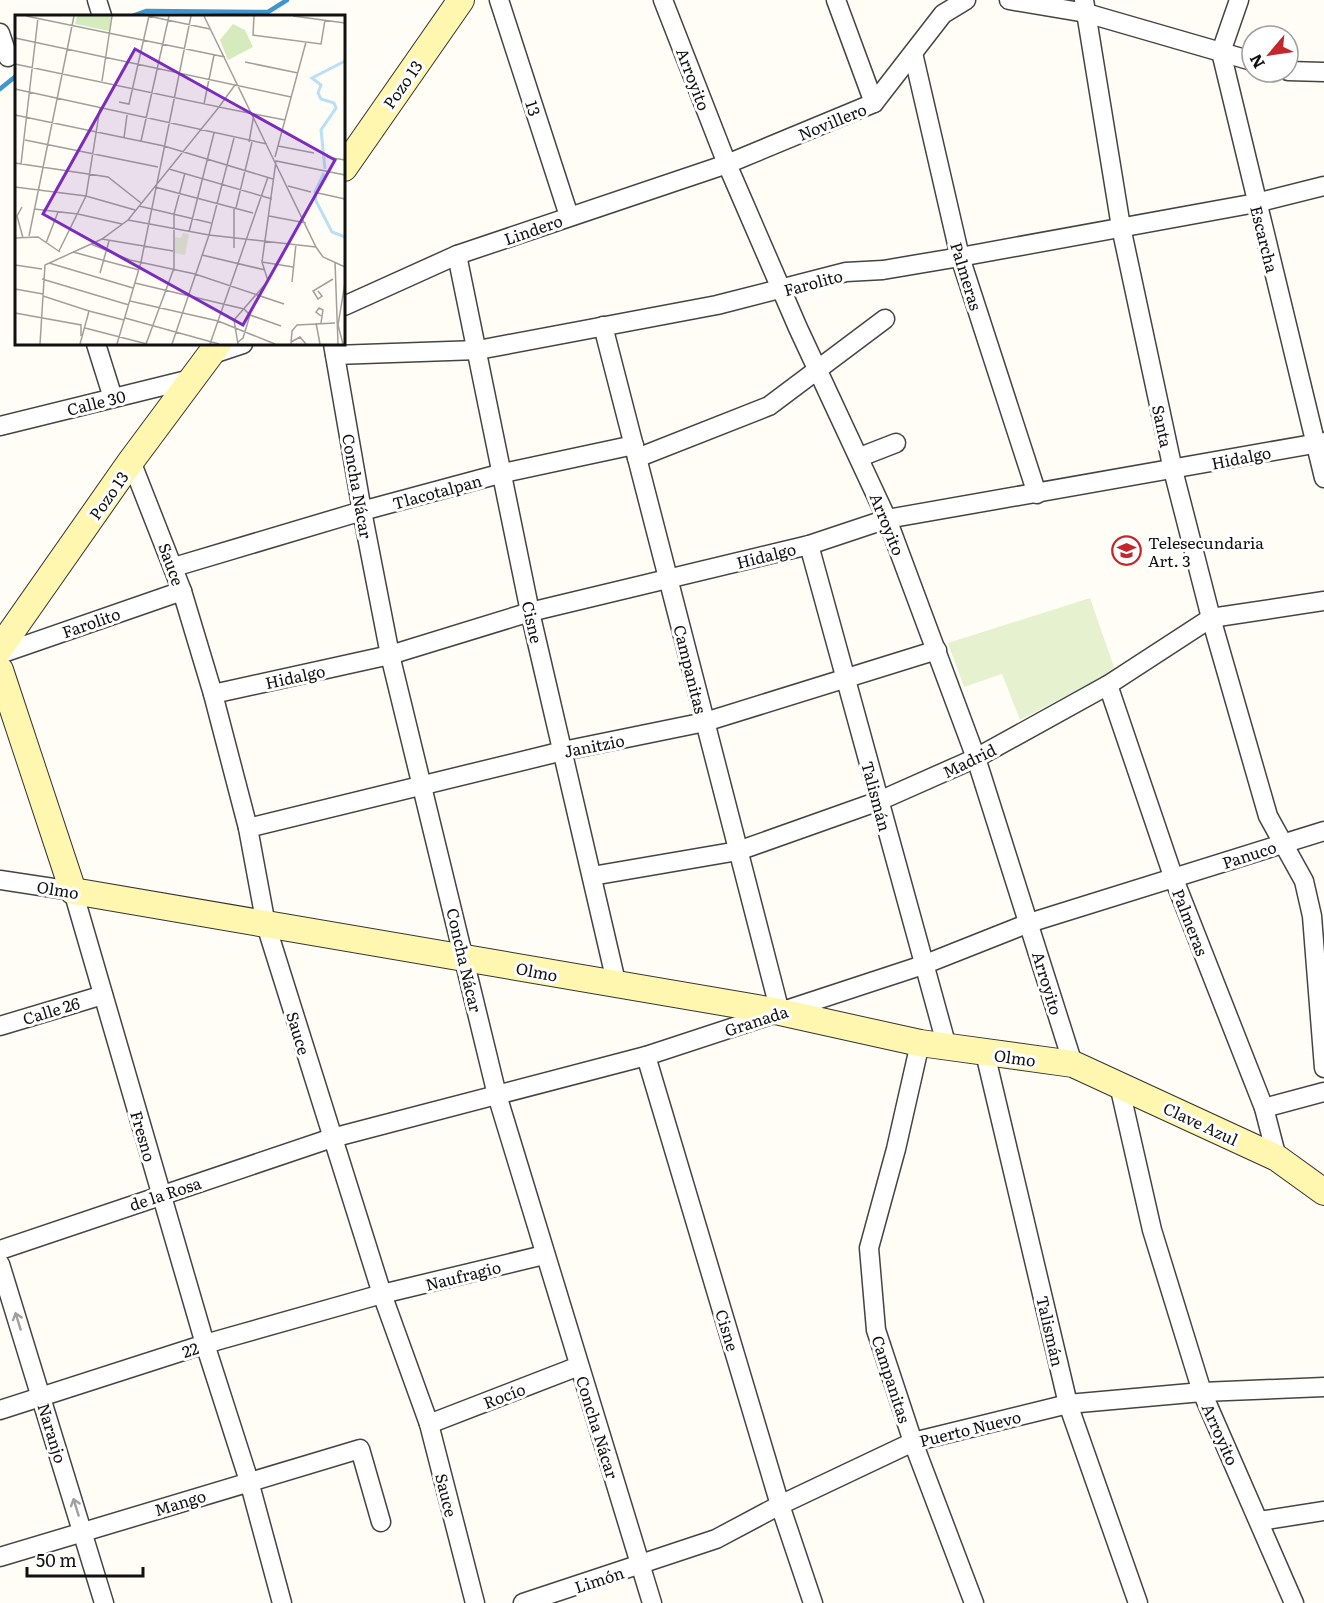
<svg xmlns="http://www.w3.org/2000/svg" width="1324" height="1603" font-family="Literata,serif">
  <rect width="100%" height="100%" fill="#fffdf5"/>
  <polygon fill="#e6f2cf" points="1090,598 1115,670 1020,720 1002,674 964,687 948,643"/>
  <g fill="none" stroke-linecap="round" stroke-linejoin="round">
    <g stroke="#3f96cf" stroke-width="4.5">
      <polyline points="132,16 146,11 268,12 287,0"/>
      <polyline points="0,89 16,76"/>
    </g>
    <defs>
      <g id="street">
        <polyline points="97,0 102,16"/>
        <polyline points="499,0 569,216"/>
        <polyline points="663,0 727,164 798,328 887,519 976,758 1073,1064"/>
        <polyline points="836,0 874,103"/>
        <polyline points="1009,0 1086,13 1252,61"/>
        <polyline points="1084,0 1121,227 1173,470 1211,618 1268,816 1304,881 1312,916 1324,1068"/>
        <polyline points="1239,0 1221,52 1324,478"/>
        <polyline points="0,33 8,57"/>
        <polyline points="913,53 960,257 1037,494"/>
        <polyline points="1288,71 1324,72"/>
        <polyline points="457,255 530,612 617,986"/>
        <polyline points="344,306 457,255 727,164 874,103 943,14 966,0"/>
        <polyline points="603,326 780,1012"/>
        <polyline points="96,344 113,398"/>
        <polyline points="333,344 362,511 390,655 497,1095 652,1603"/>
        <polyline points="209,353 210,355 243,344"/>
        <polyline points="335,355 478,350 717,305 846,272 883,270 960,257 1256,203 1324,186"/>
        <polyline points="0,426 191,379"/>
        <polyline points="860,457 896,443"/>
        <polyline points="637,458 769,406 885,319"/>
        <polyline points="131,461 182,591 213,694 248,828 266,925 382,1294 429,1424 475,1603"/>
        <polyline points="809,545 947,1047"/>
        <polyline points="174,567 362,511 503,473 634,445"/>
        <polyline points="0,654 182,591"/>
        <polyline points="1108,685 1174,879 1264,1108 1277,1158"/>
        <polyline points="213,694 390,655 530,612 809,545 887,519 1324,442"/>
        <polyline points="248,828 563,751 705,722 937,650"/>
        <polyline points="592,876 738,851 879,801 976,758 1108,685 1211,618 1324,601"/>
        <polyline points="0,880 73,891 205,1344 249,1481 282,1603"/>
        <polyline points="0,1026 103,995"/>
        <polyline points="920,1043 896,1149 869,1248 876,1330 913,1442 974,1603"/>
        <polyline points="985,1053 1068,1404 1138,1603"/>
        <polyline points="646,1056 780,1505 813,1603"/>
        <polyline points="1119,1085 1152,1230 1202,1392 1294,1603"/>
        <polyline points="1264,1108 1324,1092"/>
        <polyline points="0,1250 332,1138 646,1056 923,965 1029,923 1324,831"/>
        <polyline points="0,1264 104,1603"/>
        <polyline points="0,1410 205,1344 382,1294 544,1255"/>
        <polyline points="429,1424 579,1366"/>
        <polyline points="1259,1521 1324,1511"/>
        <polyline points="0,1557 360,1449 381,1522"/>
        <polyline points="523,1603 716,1539 780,1505 913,1442 1068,1404 1202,1392 1324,1387"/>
      </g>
      <g id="secondary">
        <polyline points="344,168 461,0"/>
        <polyline points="0,648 131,461 218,344"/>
        <polyline points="0,670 73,891 780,1012 920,1043 1073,1064 1277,1158 1324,1192"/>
      </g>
    </defs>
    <use href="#street" stroke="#444" stroke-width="21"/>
    <use href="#secondary" stroke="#333" stroke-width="28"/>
    <use href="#street" stroke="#fff" stroke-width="18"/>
    <use href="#secondary" stroke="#fff6b0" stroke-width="26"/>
  </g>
  <defs><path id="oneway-shaft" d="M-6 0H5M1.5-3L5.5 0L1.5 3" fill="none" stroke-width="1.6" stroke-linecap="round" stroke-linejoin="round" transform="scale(1.5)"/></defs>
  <g stroke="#a0a0a0">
    <use href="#oneway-shaft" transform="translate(18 1321) rotate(-107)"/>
    <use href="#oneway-shaft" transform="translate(76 1507) rotate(-107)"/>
  </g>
  <defs>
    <symbol id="school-ring" viewBox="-11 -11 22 22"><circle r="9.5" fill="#fff" stroke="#c4262e" stroke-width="1.5"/><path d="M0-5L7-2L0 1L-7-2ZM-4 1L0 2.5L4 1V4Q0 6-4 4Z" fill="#c4262e"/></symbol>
  </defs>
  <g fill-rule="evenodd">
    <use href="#school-ring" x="1110" y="534" width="33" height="33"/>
  </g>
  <g text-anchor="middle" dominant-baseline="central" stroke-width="6" stroke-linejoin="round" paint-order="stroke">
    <g font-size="16" fill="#111" stroke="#fff">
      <text transform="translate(694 79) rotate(69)">Arroyito</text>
      <text transform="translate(402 84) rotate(-55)">Pozo 13</text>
      <text transform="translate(534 108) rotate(72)">13</text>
      <text transform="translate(832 121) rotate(-22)">Novillero</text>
      <text transform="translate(533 229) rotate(-19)">Lindero</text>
      <text transform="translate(1265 239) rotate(76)">Escarcha</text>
      <text transform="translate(967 276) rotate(73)">Palmeras</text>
      <text transform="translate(813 282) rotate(-15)">Farolito</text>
      <text transform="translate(96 402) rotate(-14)">Calle 30</text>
      <text transform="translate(1163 426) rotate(78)">Santa</text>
      <text transform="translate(1241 457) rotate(-11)">Hidalgo</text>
      <text transform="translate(358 486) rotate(80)">Concha Nácar</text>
      <text transform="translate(437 491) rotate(-15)">Tlacotalpan</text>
      <text transform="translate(108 495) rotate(-55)">Pozo 13</text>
      <text transform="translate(888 524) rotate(68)">Arroyito</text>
      <text transform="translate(766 555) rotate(-14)">Hidalgo</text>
      <text transform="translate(172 564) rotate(70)">Sauce</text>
      <text transform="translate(91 622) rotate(-19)">Farolito</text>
      <text transform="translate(533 622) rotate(77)">Cisne</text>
      <text transform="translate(691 669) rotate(76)">Campanitas</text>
      <text transform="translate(295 676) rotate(-12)">Hidalgo</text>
      <text transform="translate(594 745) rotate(-11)">Janitzio</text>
      <text transform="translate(969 760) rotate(-26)">Madrid</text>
      <text transform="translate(877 796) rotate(75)">Talismán</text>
      <text transform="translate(1249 854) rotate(-18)">Panuco</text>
      <text transform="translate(58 889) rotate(9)">Olmo</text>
      <text transform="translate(1191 922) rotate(69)">Palmeras</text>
      <text transform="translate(465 960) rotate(77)">Concha Nácar</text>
      <text transform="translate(537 971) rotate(11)">Olmo</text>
      <text transform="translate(1048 983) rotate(73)">Arroyito</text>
      <text transform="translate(51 1010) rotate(-17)">Calle 26</text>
      <text transform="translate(756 1020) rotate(-18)">Granada</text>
      <text transform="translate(299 1033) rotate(73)">Sauce</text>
      <text transform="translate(1015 1057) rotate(8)">Olmo</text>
      <text transform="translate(1201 1123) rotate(25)">Clave Azul</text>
      <text transform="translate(144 1136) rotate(74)">Fresno</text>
      <text transform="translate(165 1193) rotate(-18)">de la Rosa</text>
      <text transform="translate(463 1275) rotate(-14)">Naufragio</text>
      <text transform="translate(728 1330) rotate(73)">Cisne</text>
      <text transform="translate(1051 1331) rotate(77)">Talismán</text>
      <text transform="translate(190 1349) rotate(-18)">22</text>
      <text transform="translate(892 1379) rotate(72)">Campanitas</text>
      <text transform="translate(504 1395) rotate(-21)">Rocío</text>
      <text transform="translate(598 1427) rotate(73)">Concha Nácar</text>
      <text transform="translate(970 1428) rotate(-14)">Puerto Nuevo</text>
      <text transform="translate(53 1433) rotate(73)">Naranjo</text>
      <text transform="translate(1221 1434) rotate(66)">Arroyito</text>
      <text transform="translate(447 1495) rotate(76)">Sauce</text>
      <text transform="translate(180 1502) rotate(-17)">Mango</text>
      <text transform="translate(599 1579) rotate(-18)">Limón</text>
    </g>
    <g font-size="16" fill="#111" stroke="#fff" text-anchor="start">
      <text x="1148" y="542">Telesecundaria<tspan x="1148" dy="18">Art. 3</tspan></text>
    </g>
  </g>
  <g transform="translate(15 15)">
    <rect width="330" height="330" fill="#fffdf5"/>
    <path d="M62,1H96L94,16L60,9ZM218,9L230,15L238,32L213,45L205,25Z" fill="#d5ebbd"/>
    <path d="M168,218L174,219L170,240L159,238L160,222L166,223Z" fill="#e6f2cf"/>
    <path fill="none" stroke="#b9e0f7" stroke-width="3" d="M310,154L306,115L321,93L319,88L306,84L303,78L306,70L297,63L330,46M309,158L300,177L301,186L317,217L330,222"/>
    <path fill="none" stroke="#a09f9a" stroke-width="1.5" d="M11,1L210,42M133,1L195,14M189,1L301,232L308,242L330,252M239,1L238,20L306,29L310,5M278,1L330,8M0,23L276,82M230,47L283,58M0,49L204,92L220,70M87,66L97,1M0,74L252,129M104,87L114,89L134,1M189,89L199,40M0,100L149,131L258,164M109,123L112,100M10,125L143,152M126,126L154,1M234,127L239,99L270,105M263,131L299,138M260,142L291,27M312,142L330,145M0,148L93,162L126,188M6,149L23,3M154,154L257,184M273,171L296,177M0,172L71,181L120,195M140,172L238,198M303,178L330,184M124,191L196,208M7,192L2,201L8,223M219,193V233M221,193L237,127M19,194L63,199L107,209M254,201L291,208M113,205L194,220L301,232M174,217L199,118M14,221L59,1M0,223L23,222L45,237M87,224L158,236M31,228L43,197M76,229L115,245L180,259L269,289M44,236L71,181L85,93M58,237L124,255M187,240L250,255M247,247L278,252M320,247L323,329M34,248L118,273M0,250L27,254M85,258L94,226M27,264L114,290M277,267L281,229M120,268L229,294L235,300L266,311M0,274L28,279M303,276L307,281L303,284L298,276L318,264M115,286L203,306L260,329M74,296L109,305M0,298L66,310V321M110,303L204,329M301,308L305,329M306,308L308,295L304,293L301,297L306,301M70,313L132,329M223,327L228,323L235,300M276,327L285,322L291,329M25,329L28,281M65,329L74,296L28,281L30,250L87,224L113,205L204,92L239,99M102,329L126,247L176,1M131,329L159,253V199L170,158M157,329L194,220L219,123M195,329L253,162M223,329L219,305L253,266L247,247L261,146L330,160M276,329L277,316L282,310L320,308M328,329L323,310L330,268"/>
    <path fill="#7b2cbf" fill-opacity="0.15" stroke="#7b2cbf" stroke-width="3" d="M120,34L320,145L228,310L28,199Z"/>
    <rect width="330" height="330" fill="none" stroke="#111" stroke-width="3"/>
  </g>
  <g transform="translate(1270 54) rotate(241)"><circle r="28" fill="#ffffff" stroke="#a0a0a0" stroke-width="1.5"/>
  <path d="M0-4.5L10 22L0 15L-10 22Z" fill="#c4262e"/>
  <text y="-9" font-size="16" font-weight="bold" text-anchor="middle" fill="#111111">N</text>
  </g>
  <path d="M27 1567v9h116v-9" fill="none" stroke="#111111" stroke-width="3"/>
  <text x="36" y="1567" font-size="18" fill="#111111" stroke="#ffffff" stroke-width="4.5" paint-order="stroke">50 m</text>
</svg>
